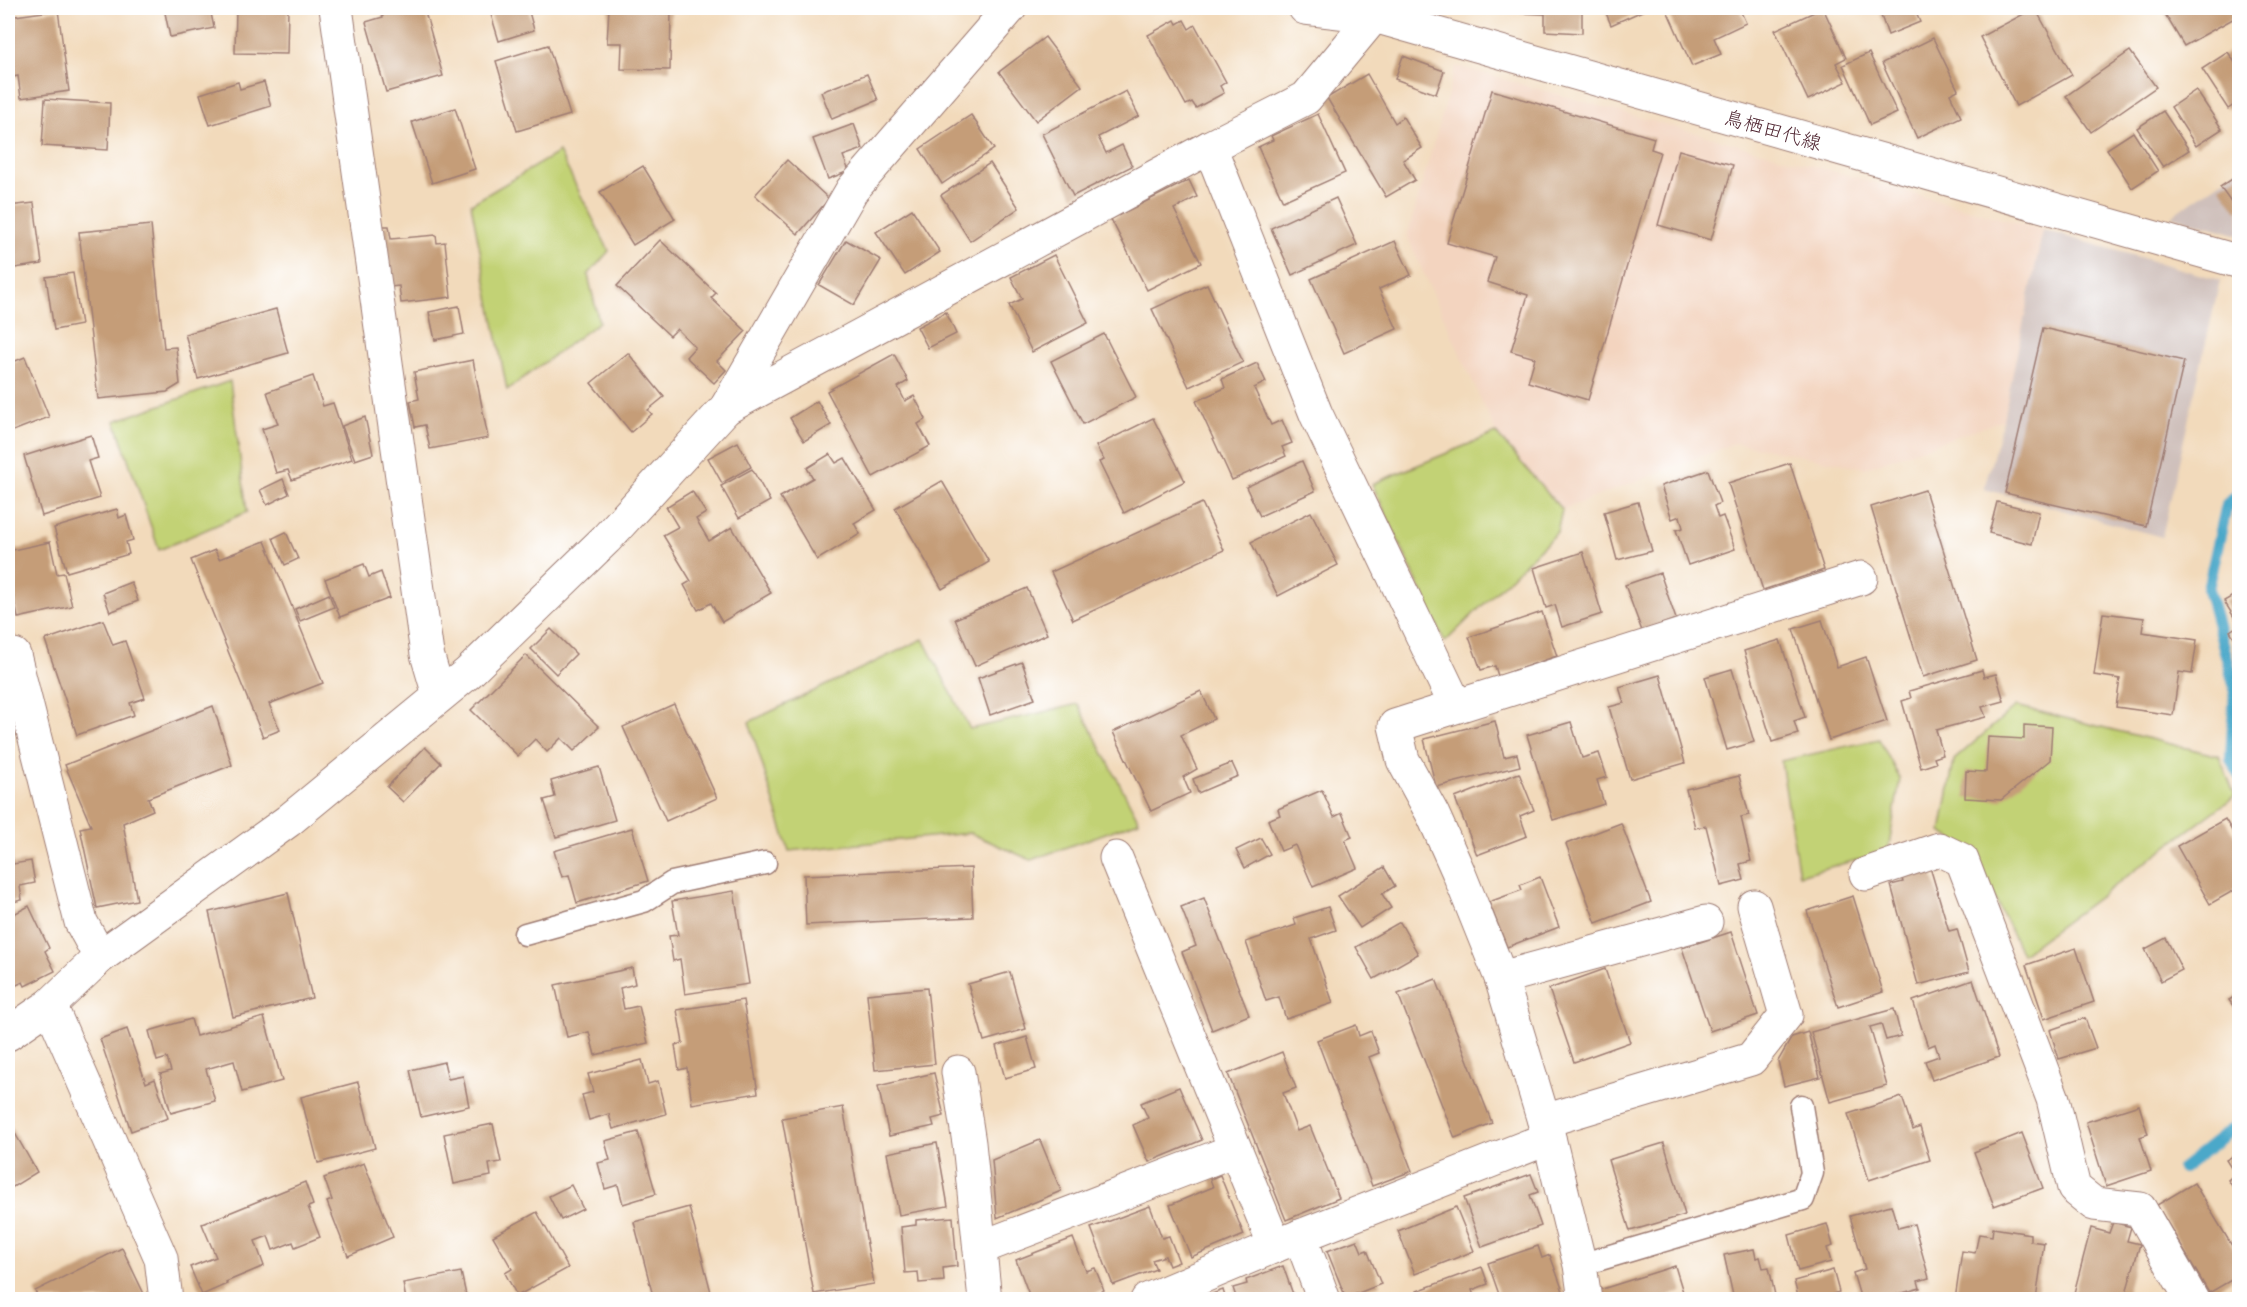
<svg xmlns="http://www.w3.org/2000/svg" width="2247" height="1307" font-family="Itim,'Klee One',sans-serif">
  <rect width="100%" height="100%" fill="#fff"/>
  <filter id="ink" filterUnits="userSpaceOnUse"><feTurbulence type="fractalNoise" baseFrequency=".0167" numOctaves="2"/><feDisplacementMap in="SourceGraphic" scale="12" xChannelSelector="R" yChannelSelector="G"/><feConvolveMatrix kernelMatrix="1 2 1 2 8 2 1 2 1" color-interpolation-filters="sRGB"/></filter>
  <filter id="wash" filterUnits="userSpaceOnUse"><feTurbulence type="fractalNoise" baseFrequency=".008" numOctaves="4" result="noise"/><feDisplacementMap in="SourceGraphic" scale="24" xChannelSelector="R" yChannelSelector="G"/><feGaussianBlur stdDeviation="1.35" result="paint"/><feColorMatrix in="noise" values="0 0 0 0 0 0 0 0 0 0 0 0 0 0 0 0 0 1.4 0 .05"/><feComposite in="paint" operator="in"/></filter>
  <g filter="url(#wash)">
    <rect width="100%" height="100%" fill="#f2dabb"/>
    <polygon fill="#f3d4bf" points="1456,66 2043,230 2003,420 1866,468 1735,443 1562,510 1496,433 1407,236"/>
    <g fill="#cfc0bb">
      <polygon points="2239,169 2239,235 2171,216"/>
      <polygon points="2043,230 2220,280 2162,537 1984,489 2003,420"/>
    </g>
    <g fill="#c2d275" stroke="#867850" stroke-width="1.5">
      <polygon points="559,152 609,251 588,275 599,322 507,390 471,204"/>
      <polygon points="230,381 247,512 159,550 115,421"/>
      <polygon points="1496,433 1562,510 1557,532 1445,642 1372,484"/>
      <polygon points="923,639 970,729 1078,704 1139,821 1031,860 970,833 789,851 749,722"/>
      <polygon points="2016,706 2219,756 2235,796 2022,954 1972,851 1941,832 1954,760"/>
      <polygon points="1879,739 1900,779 1888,852 1799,875 1781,761"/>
    </g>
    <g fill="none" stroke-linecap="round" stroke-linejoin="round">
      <g stroke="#4ba8c9" stroke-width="12">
        <polyline points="2240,494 2227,504 2208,589 2235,688 2231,759 2240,775"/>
        <polyline points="2183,1168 2240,1123"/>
      </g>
    </g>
    <g id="blocks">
      <g fill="#c59d78">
        <polygon points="164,8 210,8 214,28 170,37"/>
        <polygon points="236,8 288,8 287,54 235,53"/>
        <polygon points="380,8 424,8 443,76 386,92 366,22 383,17"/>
        <polygon points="489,8 528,8 534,30 499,41"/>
        <polygon points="609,8 671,10 670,70 621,69 622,43 607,43"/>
        <polygon points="1521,8 1582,8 1582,33 1545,31 1545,14 1521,13"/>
        <polygon points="1604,8 1649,8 1611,25"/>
        <polygon points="1666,8 1739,8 1746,23 1714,38 1721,54 1692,66"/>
        <polygon points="1823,8 1846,58 1836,63 1846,82 1808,100 1775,30"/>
        <polygon points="1894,8 1914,8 1920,22 1888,35 1880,13"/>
        <polygon points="2035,8 2072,75 2016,106 1980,37"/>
        <polygon points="2164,8 2240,8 2240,15 2184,46 2162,9"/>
        <polygon points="58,10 69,91 21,98 18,76 8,78 8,17"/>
        <polygon points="1175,20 1177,24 1184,20 1189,29 1195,25 1226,82 1220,86 1224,93 1196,108 1192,102 1186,105 1148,35"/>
        <polygon points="1045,37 1082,86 1036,121 999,72"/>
        <polygon points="1933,38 1958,90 1950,94 1961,117 1917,138 1882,63"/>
        <polygon points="548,45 570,115 517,131 496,61"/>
        <polygon points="2130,51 2156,87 2091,132 2066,96"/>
        <polygon points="2228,52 2240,70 2240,101 2228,109 2202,69"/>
        <polygon points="1869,53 1897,113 1870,125 1843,65"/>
        <polygon points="1403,56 1444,71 1436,94 1395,79"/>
        <polygon points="867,74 878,100 832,119 821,92"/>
        <polygon points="1367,74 1395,123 1403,117 1422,148 1403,160 1415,180 1386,197 1327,98"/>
        <polygon points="238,82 240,89 264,82 271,106 210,125 200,94"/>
        <polygon points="1492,90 1654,138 1651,149 1660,152 1588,400 1528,382 1535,358 1511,351 1528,295 1487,282 1495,257 1447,243"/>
        <polygon points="2196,90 2222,129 2196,146 2171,107"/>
        <polygon points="1126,91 1139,116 1098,137 1106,153 1122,145 1132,166 1073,196 1042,134"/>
        <polygon points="45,99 110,103 108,150 42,146"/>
        <polygon points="455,108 475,169 432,183 412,122"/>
        <polygon points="2163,111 2189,150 2163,167 2137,128"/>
        <polygon points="1318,114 1345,173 1283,201 1258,147 1273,140 1271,136"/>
        <polygon points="971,115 994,149 942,184 920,149"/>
        <polygon points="854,124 863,149 843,156 849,171 828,179 813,139"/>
        <polygon points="2133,132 2158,171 2132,188 2107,149"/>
        <polygon points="1679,150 1733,165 1711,240 1658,225"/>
        <polygon points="787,160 829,199 798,234 755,195"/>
        <polygon points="990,163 1019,208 970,241 941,195"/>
        <polygon points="643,166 675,219 633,245 600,192"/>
        <polygon points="2240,174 2240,209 2237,211 2220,187"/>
        <polygon points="1189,180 1197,197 1174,209 1201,263 1147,290 1111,219"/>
        <polygon points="1336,198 1357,245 1292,275 1271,228"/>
        <polygon points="34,203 42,264 8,269 8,206"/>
        <polygon points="912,209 940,252 905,275 876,232"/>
        <polygon points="151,225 164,348 176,347 180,384 167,392 98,399 79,232"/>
        <polygon points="383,226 389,226 391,239 436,235 437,243 445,242 451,297 401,303 399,286 390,287"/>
        <polygon points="660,240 716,293 711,298 746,331 717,361 726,370 714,383 686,357 695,347 677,329 670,336 617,286"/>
        <polygon points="846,240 881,260 854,305 819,285"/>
        <polygon points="1395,241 1411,275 1379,289 1397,329 1344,353 1311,279"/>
        <polygon points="1054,255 1088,323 1032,352 1009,305 1022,299 1011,277"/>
        <polygon points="73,273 81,325 54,330 46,277"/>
        <polygon points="1207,284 1243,362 1189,387 1152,309"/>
        <polygon points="459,306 464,334 435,340 429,312"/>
        <polygon points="276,309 288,353 198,379 185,334"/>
        <polygon points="946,312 956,334 928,348 917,327"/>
        <polygon points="2043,328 2184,361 2146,526 2005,493"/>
        <polygon points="1104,334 1136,397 1083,424 1051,361"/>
        <polygon points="628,353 664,397 648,410 652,414 631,432 591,383"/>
        <polygon points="894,354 908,381 898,387 905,401 914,396 926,419 918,424 930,446 873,477 827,391"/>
        <polygon points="25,357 49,417 8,433 8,364"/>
        <polygon points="473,360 488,438 430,449 425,425 415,427 410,401 419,399 414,372"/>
        <polygon points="1257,363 1266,382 1254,388 1271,425 1282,420 1292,443 1282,447 1286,456 1232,480 1196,401 1225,388 1222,379"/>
        <polygon points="313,376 323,406 333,403 352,459 292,480 288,470 276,473 262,429 278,424 267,392"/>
        <polygon points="817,401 831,425 804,441 790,418"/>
        <polygon points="365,417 373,454 355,460 342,426"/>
        <polygon points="1153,418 1185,481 1124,513 1099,462 1104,460 1096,446"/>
        <polygon points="91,435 98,458 88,461 100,498 42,516 24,456"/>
        <polygon points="738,442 751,467 722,483 708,458"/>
        <polygon points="830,454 836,463 845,458 876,510 854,523 860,534 817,560 780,497 813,478 807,468"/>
        <polygon points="1302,461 1315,491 1260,516 1246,487"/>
        <polygon points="1790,463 1824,570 1763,590 1728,483"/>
        <polygon points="752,469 770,501 739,518 721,486"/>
        <polygon points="1708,470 1720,503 1714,506 1718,518 1723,516 1735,549 1688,565 1676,530 1683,528 1680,516 1672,519 1661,486"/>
        <polygon points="283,479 289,494 267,505 260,490"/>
        <polygon points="942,481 989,562 942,589 895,508"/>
        <polygon points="1925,490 1977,660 1923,677 1871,507"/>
        <polygon points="692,491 706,513 696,519 709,541 732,527 771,593 722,622 711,603 698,610 684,585 691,581 663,535 678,527 666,507"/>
        <polygon points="1638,502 1652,551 1617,560 1604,512"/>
        <polygon points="1997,502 2039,512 2032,544 1989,533"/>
        <polygon points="1202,503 1224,550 1073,620 1051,572"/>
        <polygon points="117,509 119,518 126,515 133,540 126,542 129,554 67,572 54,528"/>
        <polygon points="1311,512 1338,565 1278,596 1251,542"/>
        <polygon points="286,532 298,559 285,565 273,538"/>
        <polygon points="265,541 323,683 269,704 280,730 263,737 191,560 215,550 219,559"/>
        <polygon points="50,542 57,574 64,573 72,606 18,618 8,571 8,551"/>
        <polygon points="1583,552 1602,614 1562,627 1555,605 1546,608 1534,568"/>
        <polygon points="364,564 369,577 381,572 390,598 340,617 325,579"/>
        <polygon points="1660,573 1676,619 1642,631 1625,585"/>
        <polygon points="131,582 138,601 110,612 103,593"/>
        <polygon points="1027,588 1047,634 975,666 955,619"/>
        <polygon points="2240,592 2240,646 2230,631 2239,625 2224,601"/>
        <polygon points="329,594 334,607 300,621 295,609"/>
        <polygon points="1542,612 1557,656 1498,676 1495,666 1481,670 1469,637"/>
        <polygon points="2103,613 2144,618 2142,632 2197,640 2192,674 2179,672 2173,715 2116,707 2120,679 2094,675"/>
        <polygon points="103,620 113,645 125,641 145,698 130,703 134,715 77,735 45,640"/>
        <polygon points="1822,620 1837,667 1866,657 1887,721 1829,740 1793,629"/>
        <polygon points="551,629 576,654 556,674 531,649"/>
        <polygon points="1780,640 1805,717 1794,721 1798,734 1772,742 1744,651"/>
        <polygon points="526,655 599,727 574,751 561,738 547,752 535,739 518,756 471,710"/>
        <polygon points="1022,662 1035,699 990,715 978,678"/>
        <polygon points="1732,669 1754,742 1727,750 1705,677"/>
        <polygon points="1982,670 1984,677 1996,674 2004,701 1982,707 1986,717 1936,730 1943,755 1934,758 1936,763 1921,768 1902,701 1911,698 1909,691"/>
        <polygon points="1660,675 1685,763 1630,779 1609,707 1624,703 1619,687"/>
        <polygon points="1201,691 1214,719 1181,735 1197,769 1183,777 1190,793 1151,811 1113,732"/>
        <polygon points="674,704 717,798 666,821 623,727"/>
        <polygon points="213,706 232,765 148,798 153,810 123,823 137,900 97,908 80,828 91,826 65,765"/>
        <polygon points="1495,721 1504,757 1517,754 1520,766 1436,787 1424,739"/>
        <polygon points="1571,722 1582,758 1599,753 1607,777 1597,780 1604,804 1553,820 1527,735"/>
        <polygon points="2024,725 2052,727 2050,760 2001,800 1965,798 1966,771 1986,772 1988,737 2024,739"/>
        <polygon points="425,747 441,763 403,802 387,787"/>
        <polygon points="1232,763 1238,776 1198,793 1193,779"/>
        <polygon points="599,767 615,820 556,837 544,800 555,797 551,781"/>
        <polygon points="1519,773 1534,810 1520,816 1527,836 1477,855 1455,798"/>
        <polygon points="1739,776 1749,815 1741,817 1751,861 1740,864 1744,880 1721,886 1706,826 1695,828 1686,789"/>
        <polygon points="1322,790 1334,817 1342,813 1352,837 1345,840 1357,868 1313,887 1295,845 1281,851 1268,820 1280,815 1278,809"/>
        <polygon points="2225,819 2240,844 2240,887 2210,904 2177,846"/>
        <polygon points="1621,823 1651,902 1596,923 1566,844"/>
        <polygon points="632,828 648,881 577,903 569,875 562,877 554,851"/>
        <polygon points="1261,838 1270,854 1245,868 1236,850"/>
        <polygon points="9,840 13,864 31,861 35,883 20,886 22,900 8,903"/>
        <polygon points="1384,867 1395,886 1382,894 1391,908 1360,928 1338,896"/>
        <polygon points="1930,867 1949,931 1957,929 1969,972 1918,985 1891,885 1903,882 1901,875"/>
        <polygon points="971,868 973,917 806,925 804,875"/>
        <polygon points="1540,877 1559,927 1507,947 1489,902 1522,890 1520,885"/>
        <polygon points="734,891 749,984 685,994 680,959 673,961 669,936 678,935 672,901"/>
        <polygon points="288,893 312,998 233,1017 209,912"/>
        <polygon points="1853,896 1883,992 1838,1007 1807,911"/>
        <polygon points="1204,898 1249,1015 1212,1030 1182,952 1196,946 1181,907"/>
        <polygon points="29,906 49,948 45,951 55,971 25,986 23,982 8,989 8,917"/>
        <polygon points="1328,907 1336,930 1311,939 1333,1003 1286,1019 1279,997 1266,1001 1246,942 1296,925 1294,918"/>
        <polygon points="1400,922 1418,954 1374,979 1356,947"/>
        <polygon points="1731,932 1758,1015 1710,1031 1682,948"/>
        <polygon points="2166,938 2182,970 2161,981 2145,949"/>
        <polygon points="2076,948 2094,1002 2044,1019 2026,965"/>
        <polygon points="632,968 635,984 620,988 624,1009 639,1006 648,1043 595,1055 589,1032 567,1037 555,985"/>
        <polygon points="1605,969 1630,1042 1574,1062 1549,989"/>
        <polygon points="1010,972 1026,1029 984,1041 968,984"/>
        <polygon points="1436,979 1492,1123 1455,1138 1398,994"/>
        <polygon points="1973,980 1999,1057 1932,1080 1925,1061 1939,1056 1935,1044 1928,1047 1913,1001"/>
        <polygon points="927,988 935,1064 875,1070 867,994"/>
        <polygon points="2240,993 2240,1016 2229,1000"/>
        <polygon points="743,1000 758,1093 692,1104 687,1068 679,1070 675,1045 683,1043 677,1010"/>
        <polygon points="1894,1009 1901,1036 1886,1040 1881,1024 1870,1027 1887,1086 1830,1102 1811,1032"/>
        <polygon points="264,1017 282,1081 242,1092 234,1061 206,1069 215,1101 171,1113 160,1074 171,1071 167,1058 157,1061 149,1031 191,1019 196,1036"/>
        <polygon points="2085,1018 2096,1048 2059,1059 2050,1030"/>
        <polygon points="1356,1025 1359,1036 1371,1031 1379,1053 1369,1057 1412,1171 1372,1186 1317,1040"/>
        <polygon points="127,1029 146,1083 155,1079 168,1118 131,1131 100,1039"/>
        <polygon points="1808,1032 1820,1077 1784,1086 1778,1061 1792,1037"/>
        <polygon points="1027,1037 1036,1069 1005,1078 996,1046"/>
        <polygon points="1282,1052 1296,1088 1283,1093 1297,1131 1310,1126 1339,1198 1286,1220 1228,1074"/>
        <polygon points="642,1060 648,1084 658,1081 666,1114 613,1129 609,1114 589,1120 582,1095 593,1092 588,1074"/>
        <polygon points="444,1062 448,1079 463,1076 469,1106 421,1117 410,1070"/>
        <polygon points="934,1073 944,1116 932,1119 934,1126 889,1136 878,1086"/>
        <polygon points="358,1082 375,1148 318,1163 301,1097"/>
        <polygon points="1179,1087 1202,1140 1149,1162 1133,1125 1148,1118 1141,1103"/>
        <polygon points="1902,1097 1913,1130 1920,1127 1930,1160 1869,1180 1848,1114"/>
        <polygon points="2139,1105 2148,1134 2140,1137 2151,1171 2106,1186 2086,1122"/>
        <polygon points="843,1107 874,1284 814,1294 782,1118"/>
        <polygon points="8,1121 37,1172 8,1190"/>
        <polygon points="493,1124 501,1162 489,1164 491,1176 454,1184 444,1134"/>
        <polygon points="638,1132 656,1194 623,1204 618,1185 605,1189 598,1163 610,1160 605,1141"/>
        <polygon points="2022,1133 2043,1188 1994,1206 1974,1152"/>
        <polygon points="1040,1140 1061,1191 997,1218 992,1160"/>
        <polygon points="937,1143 948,1206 899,1215 887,1153"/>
        <polygon points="1664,1143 1685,1215 1630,1231 1608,1160"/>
        <polygon points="2240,1152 2240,1198 2228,1180 2235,1174 2226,1160"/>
        <polygon points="364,1163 393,1237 348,1256 327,1202 332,1200 324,1178"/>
        <polygon points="1531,1174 1538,1192 1530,1195 1541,1226 1482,1247 1464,1198"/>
        <polygon points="1220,1175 1244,1235 1191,1257 1170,1205 1213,1187 1210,1179"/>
        <polygon points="305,1182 313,1205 308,1207 320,1237 295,1247 293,1242 273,1250 268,1236 255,1241 264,1266 226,1282 227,1284 202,1295 190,1267 216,1257 202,1224"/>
        <polygon points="2194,1183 2240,1259 2240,1275 2209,1293 2157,1205"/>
        <polygon points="571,1185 583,1209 561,1220 549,1196"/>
        <polygon points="1891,1205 1898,1228 1914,1224 1929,1278 1918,1281 1920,1288 1878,1300 1861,1300 1853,1273 1865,1269 1850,1216"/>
        <polygon points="1150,1206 1162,1238 1169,1236 1179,1262 1169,1266 1165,1256 1152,1260 1156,1269 1113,1285 1091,1228"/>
        <polygon points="689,1207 713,1300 654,1300 634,1222"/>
        <polygon points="1456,1207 1474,1251 1415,1274 1398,1231"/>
        <polygon points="537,1212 568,1268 517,1296 505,1273 512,1269 493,1236"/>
        <polygon points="953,1217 957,1266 943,1268 944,1281 919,1283 918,1272 905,1273 901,1227 916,1225 916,1220"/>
        <polygon points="2113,1222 2131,1227 2127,1241 2140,1244 2124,1300 2096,1300 2074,1293 2091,1228 2109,1233"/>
        <polygon points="1827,1224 1833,1246 1827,1248 1831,1262 1798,1271 1789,1235"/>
        <polygon points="1993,1228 2030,1234 2030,1241 2044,1243 2036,1300 1955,1300 1962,1251 1975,1253 1979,1234 1992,1236"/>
        <polygon points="1073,1238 1086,1271 1095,1268 1104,1290 1081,1300 1031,1300 1016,1260"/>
        <polygon points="1357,1240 1362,1252 1367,1250 1381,1284 1346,1298 1327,1251"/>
        <polygon points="1538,1246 1542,1258 1550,1255 1564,1294 1547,1300 1501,1300 1488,1263"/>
        <polygon points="122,1248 145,1296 139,1300 39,1300 35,1291"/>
        <polygon points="1754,1249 1756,1258 1760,1257 1763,1268 1769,1267 1776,1300 1734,1300 1724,1255"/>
        <polygon points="1283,1266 1295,1300 1237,1300 1233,1288 1247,1284 1246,1280"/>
        <polygon points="1675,1266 1683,1292 1664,1297 1665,1300 1602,1300 1599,1290"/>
        <polygon points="1482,1267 1488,1284 1472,1290 1475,1300 1420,1300 1417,1291"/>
        <polygon points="1833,1270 1839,1292 1833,1294 1835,1300 1799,1300 1794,1281"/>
        <polygon points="461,1272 467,1300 406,1300 403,1283"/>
        <polygon points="1223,1290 1226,1300 1198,1300 1198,1299"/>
      </g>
    </g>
  </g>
  <g filter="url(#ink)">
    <use href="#blocks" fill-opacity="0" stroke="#9e7c73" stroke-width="1.5"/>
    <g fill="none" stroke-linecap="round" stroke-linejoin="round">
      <defs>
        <g id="lane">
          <polyline points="525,934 644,901 672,883 765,863"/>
          <polyline points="1580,1265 1803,1199 1812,1173 1801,1106"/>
        </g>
        <g id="street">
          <polyline points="336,8 427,654 439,695"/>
          <polyline points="1210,147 1316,414 1456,706"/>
          <polyline points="726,408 1210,147 1306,98 1374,16"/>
          <polyline points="14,655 81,922 100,957"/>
          <polyline points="1116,858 1275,1246"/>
          <polyline points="1866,874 1939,849 1962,860 2053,1099 2074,1188 2094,1204 2140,1209 2192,1300"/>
          <polyline points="1501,978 1706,922"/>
          <polyline points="50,1005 161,1258 166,1300"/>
          <polyline points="8,1034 50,1005 100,957 288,821 468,673 606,539 726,408 852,190 1010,8"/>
          <polyline points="958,1072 969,1143 985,1300"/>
          <polyline points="1544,1121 1751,1059 1786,1015 1754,906"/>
          <polyline points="1300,1236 1324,1300"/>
          <polyline points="980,1248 1235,1150"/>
          <polyline points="1147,1300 1275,1246 1549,1138"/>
          <polyline points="1585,1300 1580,1265 1549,1138 1501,978 1458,871 1433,815 1403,760 1395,726 1861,578"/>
        </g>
        <polyline id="secondary" points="1305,8 1374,16 2240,262"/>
      </defs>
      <use href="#lane" stroke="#9e7c73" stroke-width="25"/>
      <use href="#street" stroke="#9e7c73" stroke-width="35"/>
      <use href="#secondary" stroke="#9e7c73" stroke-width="35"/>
      <use href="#lane" stroke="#fff" stroke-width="22"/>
      <use href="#street" stroke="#fff" stroke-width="33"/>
      <use href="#secondary" stroke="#fff" stroke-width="33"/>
    </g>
  </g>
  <g text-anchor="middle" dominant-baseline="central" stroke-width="6" stroke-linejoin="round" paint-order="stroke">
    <g font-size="20" fill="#4a1f2b" stroke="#fff">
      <text transform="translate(1773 130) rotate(16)">鳥栖田代線</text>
    </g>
  </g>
  <rect width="2247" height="1307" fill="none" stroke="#fff" stroke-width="30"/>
</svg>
